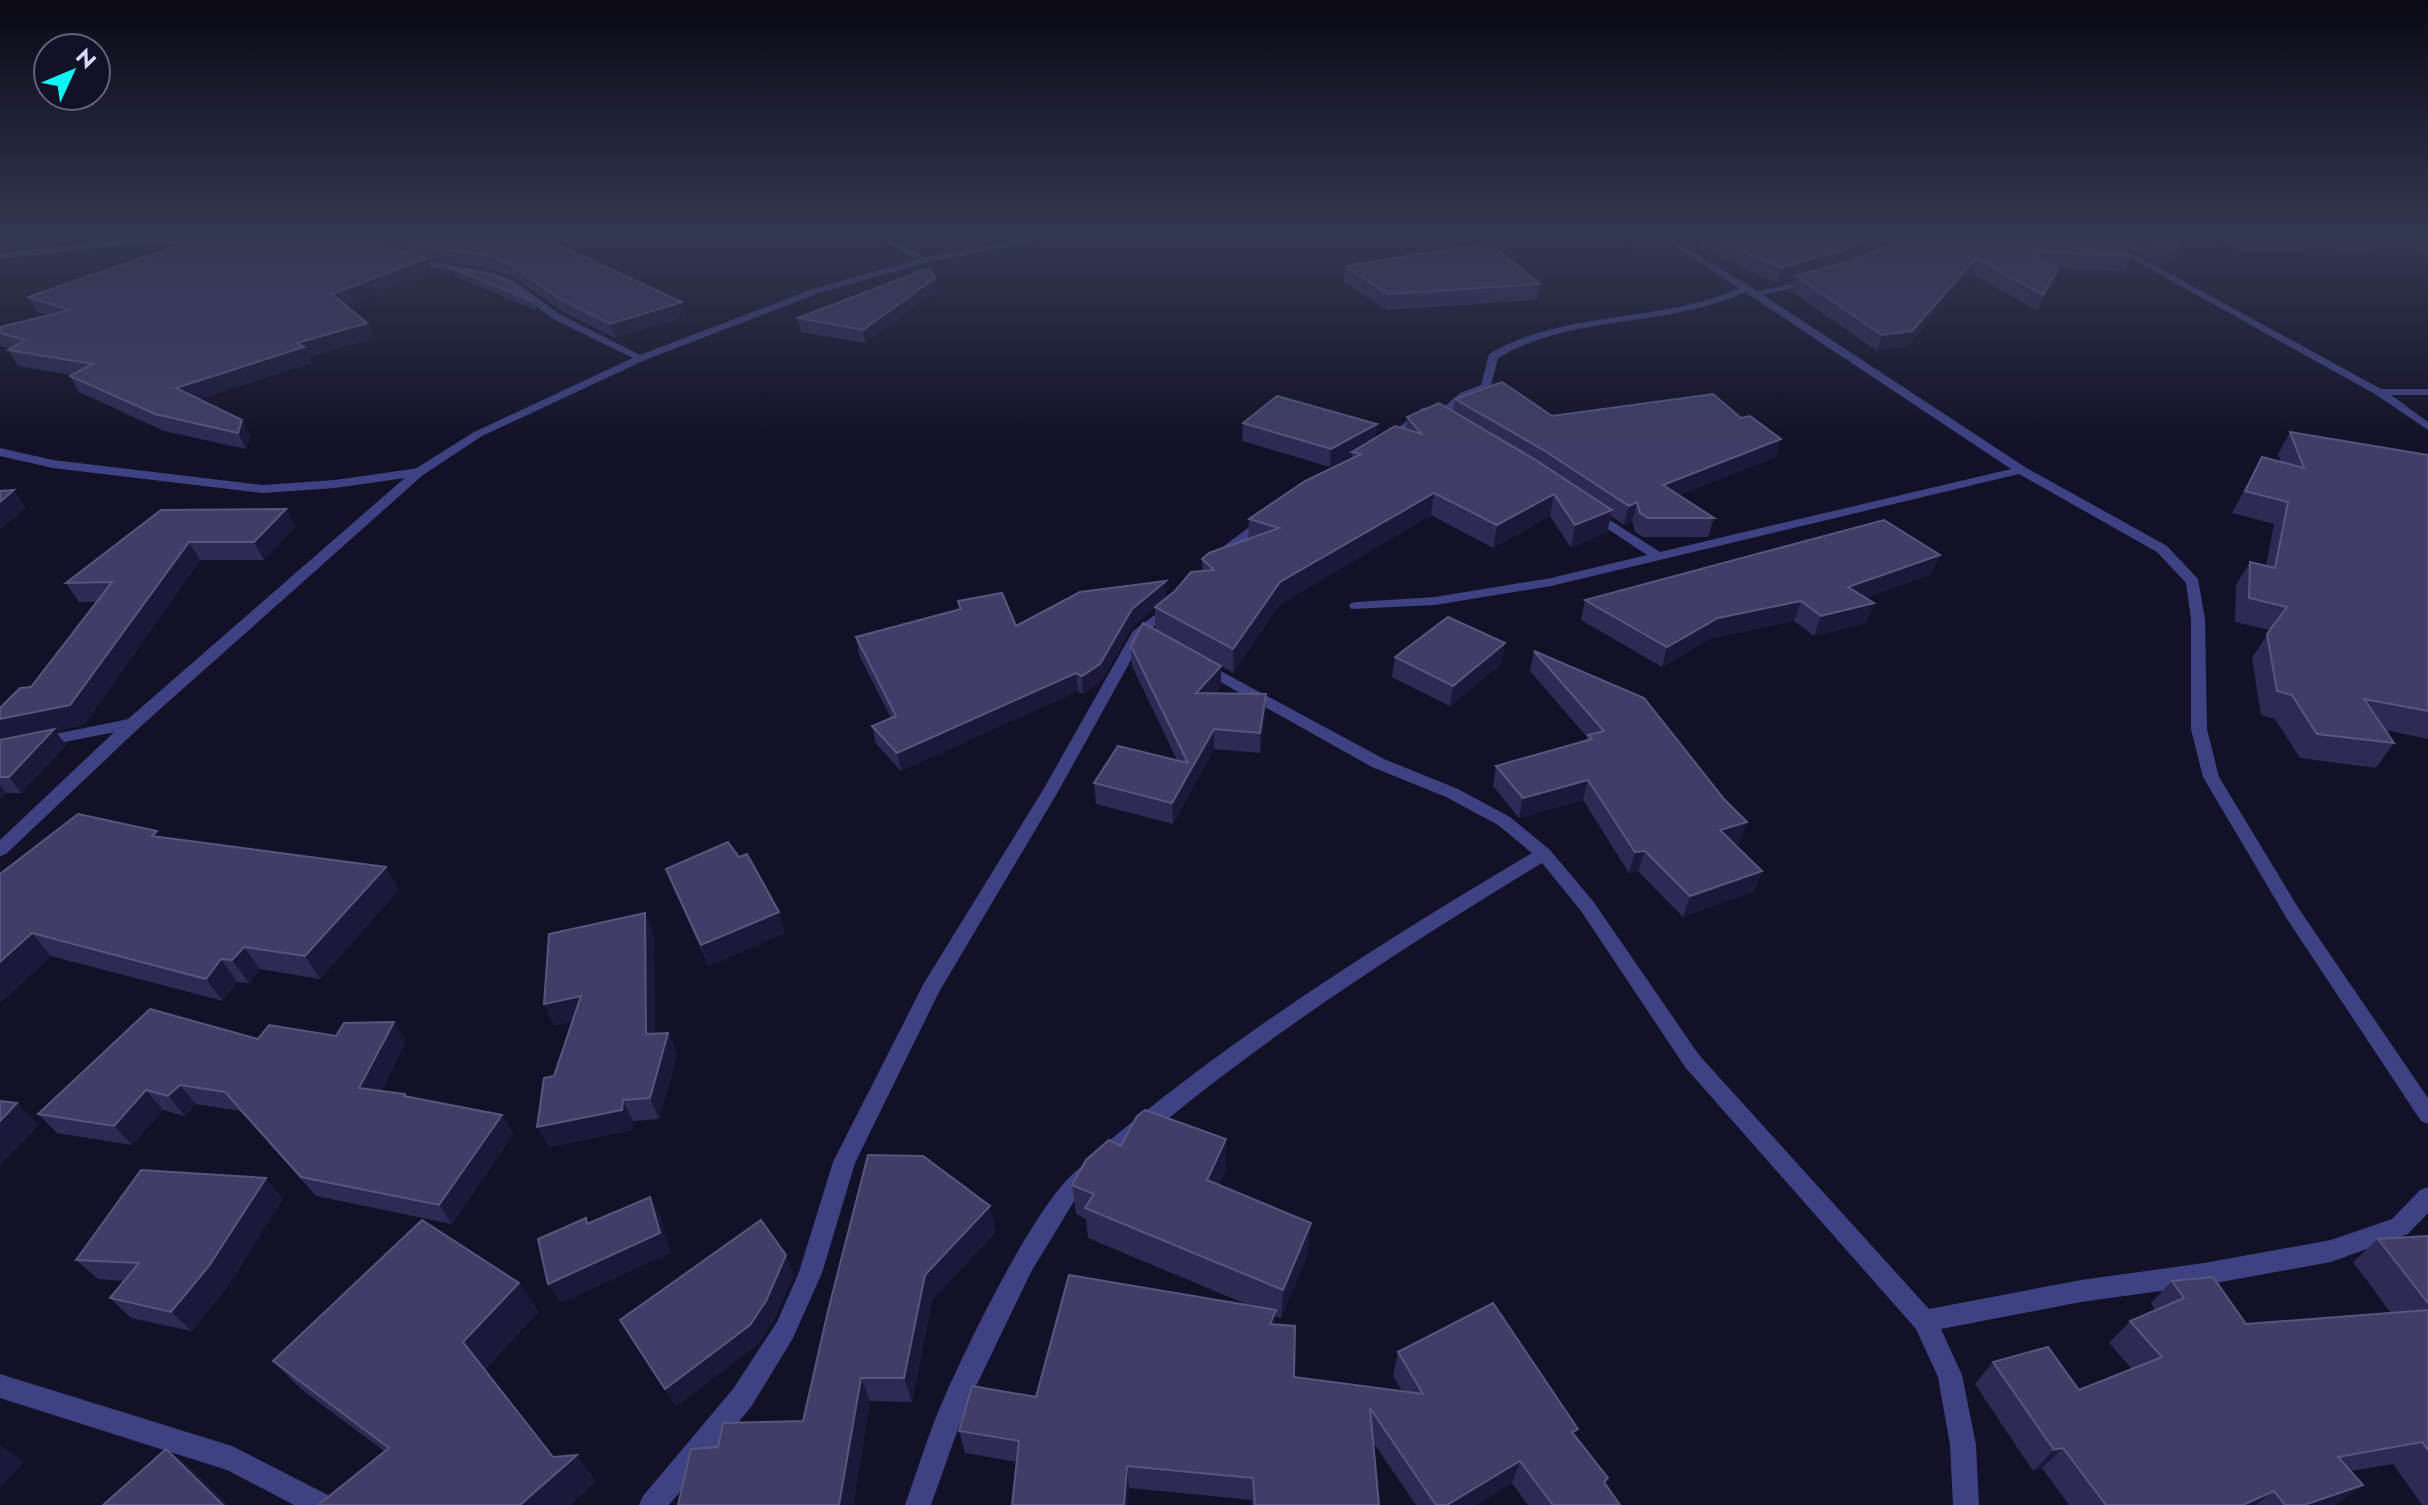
<svg xmlns="http://www.w3.org/2000/svg" width="2428" height="1505" font-family="Jost,sans-serif">
  <rect width="100%" height="100%" fill="#121127"/>
  <g fill="none" stroke-linecap="round" stroke-linejoin="round">
    <g fill="#3e4283" fill-rule="evenodd">
      <polygon points="873,235 883,235 929,260 921,262"/>
      <path d="M1656,235H1666L1757,291L1815,279V283L1763,295L2025,467L2167,546L2198,579L2205,619L2207,729L2219,777L2299,909L2428,1098V1124L2421,1121L2287,919L2203,777L2191,729V619L2186,583L2157,552L2019,474L1551,586L1435,605L1351,609L1349,606L1351,603L1356,602L1435,597L1551,578L1647,555L1587,515L1585,512L1591,508L1660,552L2011,469L1745,292C1666,329 1573,313 1498,358L1490,389L1468,397L1451,412L1429,413L1392,444H1384V440L1422,408L1444,407L1460,393L1481,385L1489,354C1566,309 1659,324 1739,288Z"/>
      <polygon points="2089,235 2099,235 2381,389 2428,389 2428,395 2391,395 2428,422 2428,430 2375,394"/>
      <polygon points="2155,235 2274,235 2270,238 2159,239"/>
      <polygon points="136,238 210,239 215,242 210,245 136,244 0,259 0,253"/>
      <polygon points="410,258 492,272 514,281 561,315 646,358 637,360 553,319 508,285 490,277 407,263 405,261"/>
      <polygon points="0,448 53,460 263,485 335,480 419,468 425,472 419,476 335,488 263,493 53,468 0,456"/>
      <polygon points="1264,516 1270,520 1269,523 1222,561 1212,561 1212,555"/>
      <polygon points="1171,603 1178,607 1146,633 1059,790 939,992 855,1163 822,1273 793,1338 751,1407 669,1505 639,1505 643,1496 733,1389 777,1322 799,1272 833,1162 924,983 1043,790 1133,631"/>
      <path d="M1204,662L1384,759L1458,789L1510,817L1550,850L1593,901L1699,1055L1929,1309L2081,1280L2204,1263L2331,1240L2392,1219L2420,1190L2428,1187V1213L2408,1234L2331,1262L2204,1285L2081,1302L1941,1329L1962,1375L1976,1445L1979,1505H1953L1950,1445L1938,1377L1916,1329L1685,1067L1581,911L1542,863C1391,955 1245,1049 1112,1166L1104,1169L1096,1166L1093,1159L1096,1152C1231,1037 1379,944 1532,853L1498,825L1446,797L1372,767L1199,670L1197,667L1199,664Z"/>
      <polygon points="134,718 140,719 142,723 140,727 0,755 0,745"/>
      <path d="M1087,1164L1095,1167L1098,1174L1095,1181L1076,1198L1031,1272L965,1409L931,1505H905C918,1469 929,1431 945,1396C965,1350 1046,1180 1087,1164Z"/>
      <polygon points="0,1374 232,1446 330,1496 334,1505 294,1505 227,1470 0,1398"/>
    </g>
    <polygon fill="#3e4283" fill-rule="evenodd" points="1047,235 1065,235 925,263 819,293 645,360 482,436 423,475 140,727 6,854 0,856 0,840 128,719 415,469 474,432 637,356 813,289 924,257"/>
  </g>
  <g fill="#2e2a54">
    <polygon points="209,235 537,235 686,316 615,338 563,312 516,279 495,270 428,259 433,272 346,306 374,338 308,357 311,363 199,399 251,437 246,449 164,431 79,392 70,376 72,375 18,366 8,350 10,349 0,346 0,327 48,315 37,312 28,297"/>
    <polygon points="1614,235 1904,235 1899,236 1843,263 2120,237 2121,235 2179,235 2178,247 2170,263 2155,262 2135,252 2124,271 2057,268 2058,269 2052,284 2037,311 1970,273 1907,347 1877,351 1791,291 1795,278 1777,283 1699,248 1694,248 1677,239 1675,250 1646,254"/>
    <polygon points="2222,235 2428,235 2428,258 2409,250 2372,255 2240,251 2219,241"/>
    <polygon points="1345,266 1540,284 1537,300 1387,310 1344,282"/>
    <polygon points="452,268 534,302 537,311 455,276"/>
    <polygon points="935,278 937,290 865,343 801,332 798,318"/>
    <polygon points="1455,399 1776,457 1679,495 1714,518 1708,537 1643,537 1635,532 1632,521 1624,525 1611,516 1607,532 1571,548 1550,516 1493,548 1431,515 1279,605 1233,673 1221,666 1221,686 1215,693 1266,694 1265,715 1260,753 1214,749 1173,824 1096,804 1094,783 1177,760 1132,666 1131,646 1155,630 1155,608 1132,627 1101,682 1083,694 1078,691 901,771 876,744 872,726 891,718 859,655 856,637 959,610 958,601 1016,626 1166,598 1202,571 1202,559 1248,539 1249,519 1352,459 1352,455 1330,467 1242,441 1243,423 1377,424 1375,438 1406,429 1407,417 1453,411"/>
    <polygon points="2290,432 2428,455 2428,739 2385,730 2394,743 2376,768 2300,758 2275,719 2261,715 2252,658 2270,630 2235,622 2236,585 2250,562 2266,566 2274,524 2232,513 2262,457 2281,462 2278,454"/>
    <polygon points="286,509 295,527 264,560 200,560 84,725 55,731 66,745 21,793 6,793 0,800 0,708 31,687 97,602 79,602 66,583"/>
    <polygon points="1932,574 1865,598 1874,603 1866,623 1814,636 1794,621 1712,638 1662,667 1581,620 1585,600"/>
    <polygon points="1534,651 1740,843 1735,844 1762,871 1754,891 1683,917 1638,871 1629,873 1583,800 1519,818 1493,786 1496,766 1587,741 1587,737 1530,671"/>
    <polygon points="1395,657 1502,663 1450,706 1392,677"/>
    <polygon points="161,837 399,889 320,979 260,969 249,983 237,982 223,1001 51,956 0,1003 0,874"/>
    <polygon points="666,869 785,933 709,966 674,890"/>
    <polygon points="654,934 655,1034 668,1033 677,1054 659,1119 633,1121 632,1130 549,1147 554,1076 573,1021 554,1025 544,1004"/>
    <polygon points="336,1036 406,1041 381,1091 405,1094 407,1096 502,1115 513,1134 452,1224 316,1196 240,1111 196,1104 185,1116 163,1110 132,1145 57,1133 38,1114 258,1039"/>
    <polygon points="1226,1139 1226,1169 1219,1185 1308,1252 1281,1318 1275,1316 1275,1324 1294,1377 1402,1391 1393,1376 1398,1352 1575,1436 1608,1478 1606,1484 1620,1505 1528,1505 1512,1483 1476,1505 1416,1505 1373,1442 1379,1505 1252,1505 1252,1500 1129,1488 1128,1505 1012,1505 1017,1462 965,1453 959,1431 1036,1397 1253,1307 1088,1238 1086,1219 1076,1214 1072,1185 1121,1146"/>
    <polygon points="283,1198 228,1286 192,1331 131,1318 110,1298 124,1281 98,1279 76,1260"/>
    <polygon points="996,1232 932,1300 912,1402 870,1401 853,1505 678,1505 718,1447 803,1421"/>
    <polygon points="2428,1236 2428,1505 2422,1505 2393,1464 2350,1471 2363,1485 2335,1505 2069,1505 2042,1468 2033,1471 1975,1384 1993,1362 2079,1390 2132,1369 2109,1343 2130,1321 2155,1310 2151,1303 2172,1281 2246,1324 2391,1313 2353,1262 2378,1239"/>
    <polygon points="519,1283 538,1312 485,1369 553,1457 596,1481 570,1505 318,1505 384,1451 301,1389 273,1361"/>
  </g>
  <g fill="#1b183a">
    <polygon points="1697,235 1702,235 1699,248 1694,248"/>
    <polygon points="1875,235 1904,235 1899,236 1840,264 1777,283 1781,268"/>
    <polygon points="2418,235 2409,250 2372,255 2381,238"/>
    <polygon points="1678,236 1675,250 1646,254 1649,239"/>
    <polygon points="427,258 433,272 338,309 332,294"/>
    <polygon points="1976,258 1970,273 1907,347 1877,351 1882,335"/>
    <polygon points="2058,269 2052,284 2037,311 2043,295"/>
    <polygon points="935,278 937,290 865,343 863,330"/>
    <polygon points="682,302 686,316 615,338 610,324"/>
    <polygon points="367,323 374,338 308,357 311,363 185,404 176,388 297,343"/>
    <polygon points="242,420 251,437 246,449 238,433"/>
    <polygon points="1377,424 1375,442 1352,452 1352,455 1330,467 1331,449"/>
    <polygon points="1781,439 1776,457 1658,504 1663,485"/>
    <polygon points="14,490 26,508 0,530 0,502"/>
    <polygon points="1434,493 1431,515 1279,605 1233,673 1233,649 1280,582"/>
    <polygon points="1554,494 1550,516 1493,548 1497,525"/>
    <polygon points="1637,502 1632,521 1624,525 1629,506"/>
    <polygon points="286,509 295,527 264,560 254,542"/>
    <polygon points="1612,510 1607,532 1571,548 1575,525"/>
    <polygon points="189,542 200,560 84,725 55,731 66,745 21,793 9,777 0,742 0,719"/>
    <polygon points="1940,555 1932,574 1840,607 1848,587"/>
    <polygon points="1166,581 1166,599 1132,627 1101,682 1083,694 1082,676 1132,609"/>
    <polygon points="1801,601 1794,621 1712,638 1662,667 1667,647 1718,618"/>
    <polygon points="1874,603 1866,623 1814,636 1821,616"/>
    <polygon points="1505,643 1502,663 1450,706 1453,686"/>
    <polygon points="1221,666 1221,686 1196,713 1196,693"/>
    <polygon points="1076,673 1078,691 901,771 897,753"/>
    <polygon points="1266,694 1265,715 1260,753 1260,733"/>
    <polygon points="1214,729 1214,749 1173,824 1172,803"/>
    <polygon points="1588,780 1583,800 1519,818 1523,798"/>
    <polygon points="0,785 6,793 0,800"/>
    <polygon points="1747,822 1740,843 1713,850 1720,830"/>
    <polygon points="1645,851 1638,871 1629,873 1635,852"/>
    <polygon points="386,867 399,889 320,979 305,956"/>
    <polygon points="1762,871 1754,891 1683,917 1690,896"/>
    <polygon points="779,912 785,933 709,966 701,945"/>
    <polygon points="645,913 654,934 655,1055 646,1034"/>
    <polygon points="32,933 51,956 0,1003 0,962"/>
    <polygon points="244,947 260,969 249,983 232,960"/>
    <polygon points="221,959 237,982 223,1001 206,979"/>
    <polygon points="581,996 591,1016 554,1025 544,1004"/>
    <polygon points="394,1022 406,1041 372,1108 359,1088"/>
    <polygon points="668,1033 677,1054 659,1119 650,1098"/>
    <polygon points="180,1085 196,1104 185,1116 168,1096"/>
    <polygon points="146,1090 163,1110 132,1145 114,1126"/>
    <polygon points="623,1100 633,1121 632,1130 549,1147 537,1127"/>
    <polygon points="17,1103 39,1125 0,1165 0,1121"/>
    <polygon points="502,1115 513,1134 452,1224 439,1205"/>
    <polygon points="1226,1139 1226,1169 1207,1210 1207,1180"/>
    <polygon points="266,1178 283,1198 228,1286 192,1331 171,1312"/>
    <polygon points="650,1197 661,1217 671,1253 561,1303 548,1284"/>
    <polygon points="990,1206 996,1232 932,1300 912,1402 904,1378 925,1275"/>
    <polygon points="1311,1223 1308,1252 1281,1318 1283,1290"/>
    <polygon points="786,1255 794,1275 774,1321 759,1344 676,1407 665,1389"/>
    <polygon points="519,1283 538,1312 484,1369 463,1342"/>
    <polygon points="1276,1310 1274,1335 1270,1324"/>
    <polygon points="861,1378 870,1401 853,1505 839,1505"/>
    <polygon points="0,1445 24,1462 0,1488"/>
    <polygon points="2063,1448 2042,1468 2033,1471 2054,1450"/>
    <polygon points="166,1449 195,1472 228,1505 223,1505"/>
    <polygon points="577,1455 596,1481 570,1505 520,1505"/>
    <polygon points="1520,1461 1512,1483 1476,1505 1447,1505"/>
    <polygon points="1127,1466 1129,1488 1128,1505 1124,1505"/>
    <polygon points="2363,1485 2335,1505 2304,1505"/>
    <polygon points="2274,1491 2256,1505 2243,1505"/>
  </g>
  <g fill="#403d66" stroke="#58557e" stroke-width="2">
    <polygon points="209,235 337,235 427,258 332,294 367,323 297,343 304,347 176,388 242,420 238,433 155,414 70,376 93,364 8,350 25,340 0,333 0,327 70,310 28,297"/>
    <polygon points="381,235 537,235 682,302 610,324 558,298 511,265 491,256 426,247"/>
    <polygon points="1642,235 1676,235 1678,236 1649,239"/>
    <polygon points="1706,235 1875,235 1845,250 1781,268"/>
    <polygon points="1904,235 2116,235 2137,247 2120,246 2131,256 2029,252 2058,269 2043,295 1976,258 1912,331 1882,335 1796,276 1850,261 1889,245"/>
    <polygon points="2140,235 2179,235 2178,247 2162,247"/>
    <polygon points="2247,235 2415,235 2381,238"/>
    <polygon points="1476,245 1484,250 1496,248 1540,284 1388,294 1345,266"/>
    <polygon points="452,268 486,273 504,280 534,302"/>
    <polygon points="929,268 935,278 863,330 798,318"/>
    <polygon points="1502,382 1552,416 1713,394 1741,418 1750,416 1781,439 1663,485 1714,518 1648,518 1640,513 1637,502 1629,506 1545,451 1455,399"/>
    <polygon points="1277,396 1377,424 1331,449 1243,423"/>
    <polygon points="1439,403 1534,459 1612,510 1575,525 1554,494 1497,525 1434,493 1280,582 1233,649 1155,607 1175,591 1191,572 1214,570 1202,559 1209,553 1279,528 1249,519 1305,481 1361,454 1352,452 1395,426 1422,434 1407,417"/>
    <polygon points="2290,432 2428,455 2428,711 2364,699 2394,743 2317,734 2292,695 2277,691 2267,634 2287,607 2249,598 2250,562 2275,568 2288,502 2245,491 2262,457 2304,468"/>
    <polygon points="14,490 0,502 0,491"/>
    <polygon points="286,509 254,542 189,542 70,705 0,719 0,708 20,688 31,687 112,582 66,583 161,510"/>
    <polygon points="1884,520 1940,555 1848,587 1874,603 1821,616 1801,601 1718,618 1667,647 1585,600"/>
    <polygon points="1166,581 1132,609 1100,664 1082,676 1076,673 897,753 872,726 896,716 856,637 961,609 958,601 1002,593 1016,626 1080,592"/>
    <polygon points="1448,617 1505,643 1453,686 1395,657"/>
    <polygon points="1143,623 1221,666 1196,693 1266,694 1260,733 1214,729 1172,803 1094,783 1118,746 1188,763 1131,646"/>
    <polygon points="1534,651 1644,698 1724,799 1747,822 1720,830 1762,871 1690,896 1645,851 1635,852 1588,780 1523,798 1496,766 1592,739 1588,735 1604,731"/>
    <polygon points="54,729 9,777 0,777 0,740"/>
    <polygon points="78,814 157,831 152,836 386,867 305,956 244,947 232,960 221,959 206,979 32,933 0,962 0,874"/>
    <polygon points="728,842 739,857 747,854 779,912 701,945 666,869"/>
    <polygon points="645,913 646,1034 668,1033 650,1098 623,1100 622,1110 537,1127 544,1078 554,1076 581,996 544,1004 549,934"/>
    <polygon points="150,1009 258,1039 269,1025 336,1036 344,1023 394,1022 359,1088 405,1094 404,1096 502,1115 439,1205 301,1177 225,1092 180,1085 168,1096 146,1090 114,1126 38,1114"/>
    <polygon points="0,1101 17,1103 0,1121"/>
    <polygon points="1145,1110 1226,1139 1207,1180 1311,1223 1283,1290 1085,1208 1094,1194 1072,1185 1086,1160 1109,1140 1121,1146 1137,1116"/>
    <polygon points="868,1155 923,1156 990,1206 925,1275 904,1378 861,1378 839,1505 678,1505 691,1449 718,1447 723,1423 803,1421 828,1311"/>
    <polygon points="141,1170 266,1178 209,1266 171,1312 110,1298 139,1263 76,1260"/>
    <polygon points="650,1197 660,1233 548,1284 538,1239 586,1218 587,1224"/>
    <polygon points="422,1220 519,1283 463,1342 553,1457 577,1455 520,1505 318,1505 389,1448 273,1361"/>
    <polygon points="761,1220 786,1255 766,1301 750,1325 665,1389 620,1320"/>
    <polygon points="2428,1236 2428,1303 2378,1239"/>
    <polygon points="1069,1275 1276,1310 1270,1324 1295,1326 1294,1377 1423,1394 1398,1352 1493,1303 1578,1429 1572,1432 1608,1478 1604,1482 1620,1505 1553,1505 1520,1461 1447,1505 1436,1505 1370,1408 1379,1505 1255,1505 1253,1478 1127,1466 1124,1505 1012,1505 1019,1441 959,1431 972,1386 1036,1397"/>
    <polygon points="2213,1277 2246,1324 2428,1310 2428,1450 2422,1442 2338,1457 2363,1485 2304,1505 2285,1505 2274,1491 2243,1505 2106,1505 2063,1448 2054,1450 1993,1362 2048,1347 2079,1390 2162,1357 2130,1321 2184,1298 2172,1281"/>
    <polygon points="166,1449 223,1505 103,1505"/>
  </g>
  <linearGradient id="sky" x2="0" y2="1"><stop stop-color="#0a0915"/><stop offset="0.53" stop-color="#333852"/><stop offset="1" stop-color="#333852" stop-opacity="0"/></linearGradient>
  <rect width="2428" height="445" fill="url(#sky)"/>
  <g transform="translate(72 72) rotate(46)"><circle r="38" fill="#121127" stroke="#61617d" stroke-width="2"/>
  <path d="M0-6L14 30L0 20L-14 30Z" fill="#0cf5f4"/>
  <text y="-12" font-size="22" font-weight="bold" text-anchor="middle" fill="#d8d8fd">N</text>
  </g>
</svg>
